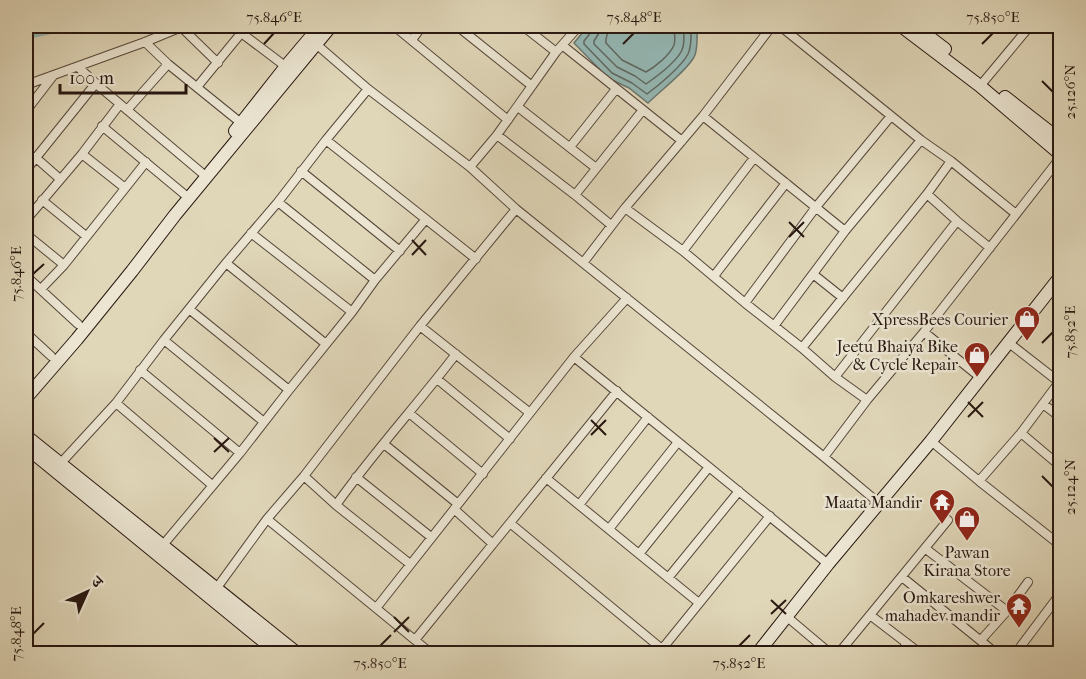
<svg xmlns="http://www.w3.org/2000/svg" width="1086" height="679" font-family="'IM FELL French Canon','Noto Serif Devanagari',serif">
  <rect width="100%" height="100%" fill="#e0d7b9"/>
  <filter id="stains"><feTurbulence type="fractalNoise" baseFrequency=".00333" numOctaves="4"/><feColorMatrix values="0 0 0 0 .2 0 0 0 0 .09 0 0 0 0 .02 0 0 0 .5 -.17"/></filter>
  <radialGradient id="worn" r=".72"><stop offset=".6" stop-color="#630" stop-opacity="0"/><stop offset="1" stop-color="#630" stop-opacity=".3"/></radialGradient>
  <path fill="#94b8b5" stroke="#697873" stroke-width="1.5" d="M588,26H697C697,34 698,46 695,55C690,68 659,92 648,103L629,88L608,78L574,43Z"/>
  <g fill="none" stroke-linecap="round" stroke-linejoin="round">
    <path stroke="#5e6862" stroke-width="1.5" d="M592,26V31L584,41V44L612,73L632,83L647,94C658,86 682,66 688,54C692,46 691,34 691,26
      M600,26L599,33L594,41V44L617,67L635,76L646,84C656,77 677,61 682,50C685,43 684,33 683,26
      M609,26C609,31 605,38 606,43L622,60L646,72C655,67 670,55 674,45C676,39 674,32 674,26"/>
    <path stroke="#94b8b5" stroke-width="15" d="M26,32L53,26"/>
    <g stroke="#56473a" stroke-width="10">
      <path id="street" d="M232,26L285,66
        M394,26L508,120
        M457,26L532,86
        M523,26L556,52
        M780,26L921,140L951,161L1016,214
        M181,27L218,63
        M412,40L422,26
        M145,42L168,64L241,123
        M316,44L368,89L470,167L516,209L824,457L880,504
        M562,45L682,141
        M78,67L101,88L202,173
        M26,85L145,42L184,26
        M980,86L1030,26
        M197,87L247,26
        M518,107L596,168
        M127,110L168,64
        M26,111L53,76
        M703,116L845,231
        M102,126L184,194
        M497,135L575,195L611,225
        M326,140L476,259
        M570,147L616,89
        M82,154L125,188
        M35,157L60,179
        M470,167L497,135L556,52L579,26
        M26,170L96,83
        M301,171L400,251
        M927,194L957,221L990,248
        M575,195L642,111
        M42,200L86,236
        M278,202L375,280
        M625,208L683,251L745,303L802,348L835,377L867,400
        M26,220L82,154L120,104
        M251,233L352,312
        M26,234L64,265
        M683,251L754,158
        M226,263L326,344
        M583,263L625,208L703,116L772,26
        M813,274L843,298
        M26,276L78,324
        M714,276L786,183
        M41,289L64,265L146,162
        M745,303L816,207L891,116
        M189,309L289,390
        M420,326L530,413
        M774,326L845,231L921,140
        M924,332L981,378
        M26,333L51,356
        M164,340L264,422
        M1009,343L1059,382
        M802,348L927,194L951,161
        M574,357L828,564
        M140,370L240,453
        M835,377L957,221
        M437,379L510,439
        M116,403L212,485
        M1043,404L1060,417
        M409,413L483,474
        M1021,433L1060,466
        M931,441L979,481L1060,545
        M384,444L458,504
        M824,457L867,400L924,332L1060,158
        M60,464L116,403L164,340L226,263L278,202L326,140L368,89
        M304,476L336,505L410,564
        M356,477L431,537
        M546,478L699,603
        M979,481L1021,433L1060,381
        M336,505C373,453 417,405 456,354
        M579,505L648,417
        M454,509L493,544
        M267,519L432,654
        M510,523L668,654
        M609,529L678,442
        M163,545L240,453L289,390L352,312L375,280L426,219
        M926,549L1007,611
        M639,554L709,467
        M902,577L997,654
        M668,578L739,491
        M216,589L267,519L304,476L420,326L516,209
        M377,607L574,357L627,298
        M870,615L921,654
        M786,616L831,654
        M415,640L617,391
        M981,640L1007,611L1028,582
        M662,649L770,516
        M838,654L948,520
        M900,654L907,643
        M1015,654L1060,594"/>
    </g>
    <g stroke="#281710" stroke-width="14">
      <path id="secondary" d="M901,26L980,86L1060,154
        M915,26L945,49
        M1005,97L1060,140
        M235,131L287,65L320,26
        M26,398L77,339L132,271L175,215L331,26
        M26,436L298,654
        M26,447L279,654
        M757,654L828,564L931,441L1060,277"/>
    </g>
    <use href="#street" stroke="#ebe5d2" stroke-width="8"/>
    <use href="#secondary" stroke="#ebe5d2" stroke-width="12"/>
  </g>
  <path fill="none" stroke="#281710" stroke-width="2" d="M264,44L274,33M623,44L634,33M982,44L993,33M1042,81L1053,92M789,222L804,237M789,237L804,222M412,240L426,255M412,255L426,240M33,274L44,264M1042,343L1053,332M968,402L983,417M968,417L983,402M591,420L606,435M591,435L606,420M214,438L229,452M214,452L229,438M1042,476L1053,487M771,600L786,614M771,614L786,600M394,617L409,632M394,632L409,617M33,634L44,623M380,646L391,635M739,646L750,635"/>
  <defs>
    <g id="shop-pin" transform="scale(1.35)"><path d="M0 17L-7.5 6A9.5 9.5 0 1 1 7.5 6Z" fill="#8f2418" stroke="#ebe5d2"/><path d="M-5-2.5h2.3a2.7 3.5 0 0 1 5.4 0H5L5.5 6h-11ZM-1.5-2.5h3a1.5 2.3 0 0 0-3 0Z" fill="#fff"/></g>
    <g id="temple-pin" transform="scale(1.35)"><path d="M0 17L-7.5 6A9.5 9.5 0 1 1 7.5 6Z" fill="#8f2418" stroke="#ebe5d2"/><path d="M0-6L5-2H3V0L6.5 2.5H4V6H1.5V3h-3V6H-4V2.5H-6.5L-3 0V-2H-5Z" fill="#fff"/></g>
  </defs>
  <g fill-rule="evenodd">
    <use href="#shop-pin" x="1027" y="319"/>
    <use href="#shop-pin" x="977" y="355"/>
    <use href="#temple-pin" x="942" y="502"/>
    <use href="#shop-pin" x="967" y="519"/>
    <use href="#temple-pin" x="1019" y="606"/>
  </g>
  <g text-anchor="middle" stroke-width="5" stroke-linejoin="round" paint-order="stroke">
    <g font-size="16" fill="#281710" stroke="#ebe5d2" text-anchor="end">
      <text x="1008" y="325">XpressBees Courier</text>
      <text x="958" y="352">Jeetu Bhaiya Bike<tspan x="958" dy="18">&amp; Cycle Repair</tspan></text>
      <text x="922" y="508">Maata Mandir</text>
      <text x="967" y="558" text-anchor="middle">Pawan<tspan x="967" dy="18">Kirana Store</tspan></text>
      <text x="1000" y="603">Omkareshwer<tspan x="1000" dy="18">mahadev mandir</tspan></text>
    </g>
  </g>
  <rect width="1086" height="679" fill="none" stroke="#e0d7b9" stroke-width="66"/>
  <g transform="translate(87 592) rotate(45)" stroke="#ebe5d2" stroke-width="4.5" paint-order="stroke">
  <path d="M0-4.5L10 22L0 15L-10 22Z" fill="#281710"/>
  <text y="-9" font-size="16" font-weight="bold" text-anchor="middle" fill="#281710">उ</text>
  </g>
  <path d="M60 84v9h126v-9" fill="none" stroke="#281710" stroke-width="3"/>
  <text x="69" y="84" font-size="18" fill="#281710" stroke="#ebe5d2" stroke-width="4.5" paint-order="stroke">100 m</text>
  <rect x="33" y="33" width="1020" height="613" fill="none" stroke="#281710" stroke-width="2"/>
  <g font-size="15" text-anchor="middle" fill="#281710">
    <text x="274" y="22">75.846°E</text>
    <text x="634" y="22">75.848°E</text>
    <text x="993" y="22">75.850°E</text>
    <text transform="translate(1070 92) rotate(-90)" y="5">25.126°N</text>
    <text transform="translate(16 274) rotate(-90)" y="5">75.846°E</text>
    <text transform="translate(1070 332) rotate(-90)" y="5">75.852°E</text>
    <text transform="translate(1070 487) rotate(-90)" y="5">25.124°N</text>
    <text transform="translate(16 634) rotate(-90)" y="5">75.848°E</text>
    <text x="380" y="668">75.850°E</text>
    <text x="739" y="668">75.852°E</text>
  </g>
  <rect width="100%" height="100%" filter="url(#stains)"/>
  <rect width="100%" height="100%" fill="url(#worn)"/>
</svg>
